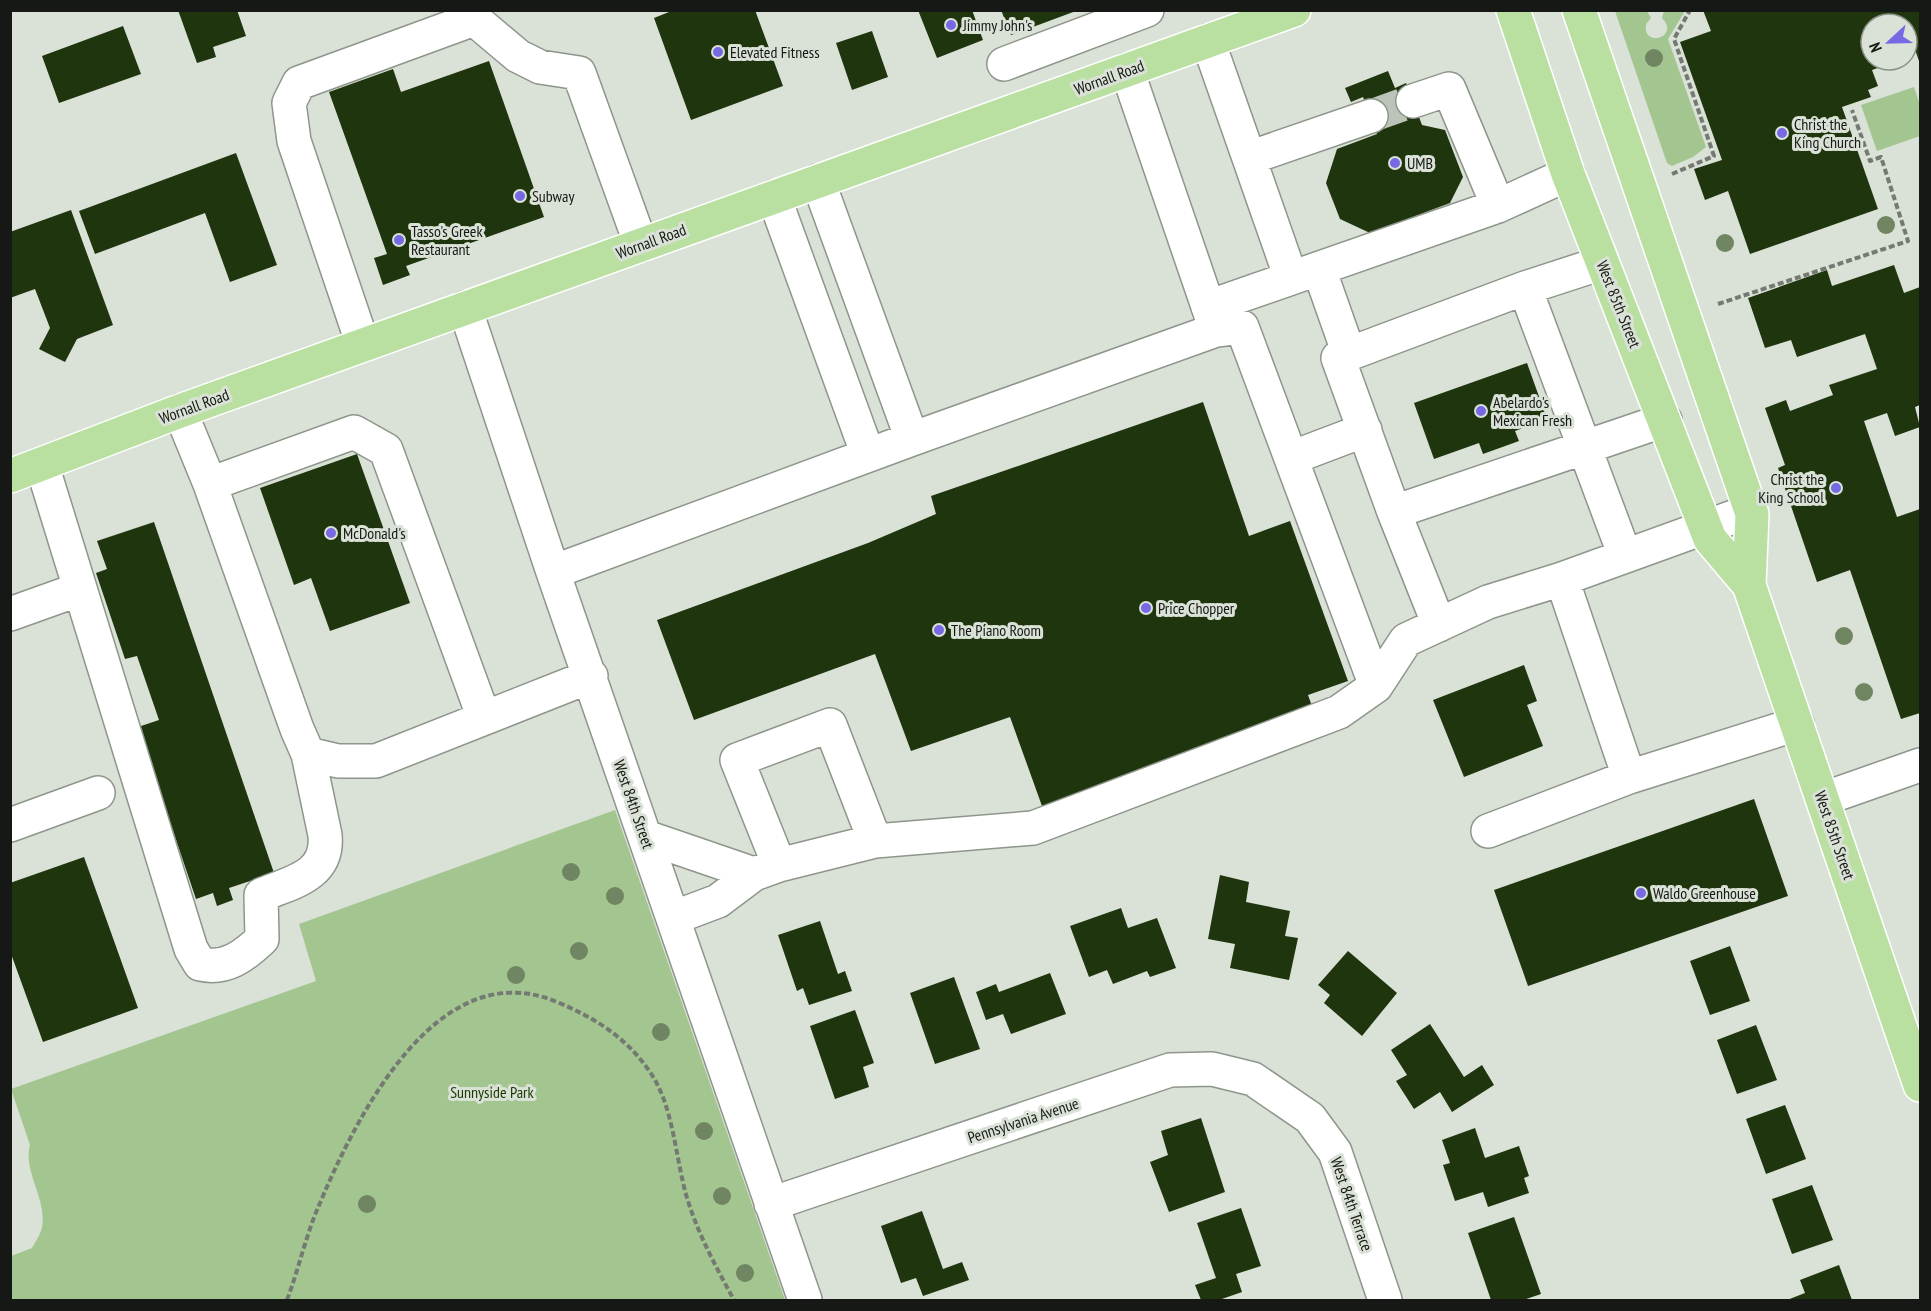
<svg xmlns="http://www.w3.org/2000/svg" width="1931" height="1311" font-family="'PT Sans Narrow',sans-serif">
  <rect width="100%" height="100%" fill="#dae1d6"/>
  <path fill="#a3c691" d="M1615,11H1647L1651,18L1646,24C1642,49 1681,37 1662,18L1664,11H1685L1668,39L1706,147L1693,157L1672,166L1667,163Z
    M1914,87L1920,105V136L1877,151L1861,105Z
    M615,810L785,1300H11V1256L32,1248C35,1242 39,1237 41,1231C50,1203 22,1172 30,1145L11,1089L316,981L299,924Z"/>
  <path fill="#1e350d" d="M178,10H237L246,36L213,47L216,57L197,63Z
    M674,10H755L783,86L691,120L654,18Z
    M918,10H972L983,40L937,58Z
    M1001,10H1076V11L1011,35Z
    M1703,10H1920V64L1906,23L1871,24V60H1901L1872,70L1878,86L1868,90L1871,97L1842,107L1878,209L1750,254L1728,191L1705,200L1694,169L1722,160L1680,42L1711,31Z
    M123,26L141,74L59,103L42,56Z
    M872,31L888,77L852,90L836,43Z
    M489,61L544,217L406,266L410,275L383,285L374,258L387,254L329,92L393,69L401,92Z
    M1388,71L1395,88L1406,83L1422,125L1445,130L1463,177L1450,203L1370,233L1340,219L1326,183L1337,149L1377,134L1363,97L1351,102L1345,88Z
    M236,153L277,265L230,282L205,213L95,254L79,211Z
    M71,210L113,325L77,339L65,362L39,349L50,328L35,289L10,298V232Z
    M1894,265L1904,293L1920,287V405L1915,407L1920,427L1895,436L1887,413L1864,421L1897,517L1920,509V713L1901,719L1850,570L1817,582L1778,468L1785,465L1765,408L1786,400L1790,411L1833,395L1829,385L1877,369L1865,334L1797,357L1791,340L1765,348L1748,298L1827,270L1832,286Z
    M1527,363L1547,419L1515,431L1519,441L1483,454L1479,443L1434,459L1414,403Z
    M1203,402L1249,536L1290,521L1348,681L1308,695L1313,709L1042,806L1010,717L911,751L875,654L694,720L657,620L868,543L936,514L931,496Z
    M357,454L410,603L330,631L311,578L294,585L260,488Z
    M154,522L274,873L229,888L233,900L217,906L213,893L196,899L138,727L159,720L137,656L125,659L96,573L107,569L97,541Z
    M1524,665L1537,701L1527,705L1543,746L1464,777L1433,700Z
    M1754,799L1788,896L1528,986L1494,890Z
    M84,857L138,1008L43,1042L10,951V883Z
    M1220,875L1249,882L1246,902L1290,911L1285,936L1298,938L1289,980L1230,968L1235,944L1208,939Z
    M1121,908L1128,928L1157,918L1176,968L1150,977L1147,971L1113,984L1107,970L1089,977L1070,926Z
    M820,921L838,974L845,971L852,991L809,1005L803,988L797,991L778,935Z
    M1730,946L1750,1001L1710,1015L1690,961Z
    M1348,951L1397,993L1362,1036L1324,1003L1330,995L1318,985Z
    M1050,973L1066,1014L1011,1034L1003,1014L986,1020L976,992L996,984L999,992Z
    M954,977L980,1049L935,1064L910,993Z
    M855,1010L874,1063L863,1067L869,1087L835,1099L810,1026Z
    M1430,1024L1464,1077L1482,1065L1494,1085L1452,1112L1440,1092L1414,1109L1396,1081L1407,1075L1391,1050Z
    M1756,1025L1777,1080L1737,1094L1717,1040Z
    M1785,1105L1806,1159L1766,1174L1746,1119Z
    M1201,1118L1225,1192L1169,1212L1150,1162L1168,1155L1161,1131Z
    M1475,1128L1485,1158L1519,1146L1529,1176L1524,1178L1529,1193L1488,1207L1483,1192L1455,1201L1443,1165L1450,1163L1442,1140Z
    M1812,1185L1833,1240L1792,1254L1772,1199Z
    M1241,1208L1261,1266L1236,1274L1242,1292L1219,1300H1201L1195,1285L1216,1278L1197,1223Z
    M922,1211L943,1269L962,1262L969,1280L923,1296L916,1278L901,1283L881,1226Z
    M1514,1217L1541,1294L1523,1300H1491L1468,1233Z
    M1839,1265L1852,1300H1787L1805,1293L1800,1280Z"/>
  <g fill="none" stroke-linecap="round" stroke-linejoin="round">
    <path stroke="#bcc3b9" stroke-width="33" stroke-dasharray="33 16" stroke-linecap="butt" d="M1371,116L1413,101"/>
    <g stroke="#8e958b" stroke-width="36">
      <path id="minor" d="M1208,41L1249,158
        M1004,64L1147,10
        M1413,101L1449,89L1498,206
        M818,181L912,439
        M774,197L868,455
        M1602,263L1525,288L1338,358L1394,512L1665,420
        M1319,269L1349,354
        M1291,278L1249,158L1371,116
        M1525,288L1625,556
        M1208,307L1498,206L1568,174
        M465,308L553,572L805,1300
        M1216,330L1242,327L1376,686
        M363,345L294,141L289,103L299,83L474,19L518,56L540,67L579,73L641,245
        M180,411L210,484L297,729L308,754L338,761H376L591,676
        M1291,458L1365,430
        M42,465L191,949L200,964C226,970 244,956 262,939L261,895C292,882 329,876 325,835L308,754
        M210,484L354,432L386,450L484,718
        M1750,511L1562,579L1629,777L1797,724
        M1394,512L1439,625
        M553,572L912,439L1216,330L1127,70
        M10,614L80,589
        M1823,799L1920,765
        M10,825L98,793
        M1488,831L1629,777
        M646,837L754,874
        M779,865L737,760L830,725L875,841
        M673,918L718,901L754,874L779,865L875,841L1033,828L1339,712L1376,686L1406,640L1488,602L1562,579
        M771,1204L1170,1070L1212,1069L1253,1079L1310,1118L1335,1152L1385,1300"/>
    </g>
    <g stroke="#fff" stroke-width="36">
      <path id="major" d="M1513,10L1568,174L1710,539L1749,585L1920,1085
        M1579,10L1752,514L1749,585
        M10,476L180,411L1294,10"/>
    </g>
    <path stroke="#747972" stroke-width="4" stroke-dasharray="6 3" stroke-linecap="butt" d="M1672,174L1714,156L1674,39L1690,10
      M1718,304L1908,241L1881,157L1870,161L1852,110
      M287,1300C298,1271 305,1239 317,1210C354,1121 436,951 557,1002C595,1018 626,1037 650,1072C674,1107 675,1157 687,1198C698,1234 716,1267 734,1300"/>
    <use href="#minor" stroke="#fff" stroke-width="33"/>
    <use href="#major" stroke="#b9e0a1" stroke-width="33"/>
  </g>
  <g fill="#708561">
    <circle cx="1654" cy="58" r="9"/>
    <circle cx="1886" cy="225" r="9"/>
    <circle cx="1725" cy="243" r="9"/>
    <circle cx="1844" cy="636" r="9"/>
    <circle cx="1864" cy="692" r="9"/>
    <circle cx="571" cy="872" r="9"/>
    <circle cx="615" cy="896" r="9"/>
    <circle cx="579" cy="951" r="9"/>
    <circle cx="516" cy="975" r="9"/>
    <circle cx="661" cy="1032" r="9"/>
    <circle cx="704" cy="1131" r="9"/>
    <circle cx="722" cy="1196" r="9"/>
    <circle cx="367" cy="1204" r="9"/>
    <circle cx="745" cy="1273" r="9"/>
  </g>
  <g fill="#7769e4" stroke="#dae1d6" stroke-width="2">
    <circle cx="951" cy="25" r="6"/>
    <circle cx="718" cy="52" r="6"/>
    <circle cx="1782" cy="133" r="6"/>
    <circle cx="1395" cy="163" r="6"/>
    <circle cx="520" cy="196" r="6"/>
    <circle cx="399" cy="240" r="6"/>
    <circle cx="1481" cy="411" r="6"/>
    <circle cx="1836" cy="488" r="6"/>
    <circle cx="331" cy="533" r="6"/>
    <circle cx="1146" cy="608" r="6"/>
    <circle cx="939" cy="630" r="6"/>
    <circle cx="1641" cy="893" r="6"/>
  </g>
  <g text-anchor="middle" stroke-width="6" stroke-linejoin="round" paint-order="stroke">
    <g font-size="16" fill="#151814" stroke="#dae1d6" text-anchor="start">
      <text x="963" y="31">Jimmy John's</text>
      <text x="730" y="58">Elevated Fitness</text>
      <text x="1794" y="130">Christ the<tspan x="1794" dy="18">King Church</tspan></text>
      <text x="1407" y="169">UMB</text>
      <text x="532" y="202">Subway</text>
      <text x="411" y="237">Tasso's Greek<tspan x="411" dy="18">Restaurant</tspan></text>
      <text x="1493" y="408">Abelardo's<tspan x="1493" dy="18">Mexican Fresh</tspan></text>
      <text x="1824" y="485" text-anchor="end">Christ the<tspan x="1824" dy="18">King School</tspan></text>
      <text x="343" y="539">McDonald's</text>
      <text x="1158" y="614">Price Chopper</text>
      <text x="951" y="636">The Piano Room</text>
      <text x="1653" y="899">Waldo Greenhouse</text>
    </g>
    <g font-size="16" fill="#151814" stroke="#dae1d6">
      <text transform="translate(1109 77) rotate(-20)" y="6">Wornall Road</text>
      <text transform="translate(651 241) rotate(-20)" y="6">Wornall Road</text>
      <text transform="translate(1619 304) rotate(68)" y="6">West 85th Street</text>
      <text transform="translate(194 406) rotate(-20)" y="6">Wornall Road</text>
      <text transform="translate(634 804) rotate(71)" y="6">West 84th Street</text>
      <text transform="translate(1835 835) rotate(71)" y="6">West 85th Street</text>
      <text transform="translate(1023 1120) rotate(-18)" y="6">Pennsylvania Avenue</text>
      <text transform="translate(1352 1204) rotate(71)" y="6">West 84th Terrace</text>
    </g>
    <g font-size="16" fill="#1a3901" stroke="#dae1d6">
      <text x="492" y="1098">Sunnyside Park</text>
    </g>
  </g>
  <rect width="1931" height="1311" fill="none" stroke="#151814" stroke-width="24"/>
  <g transform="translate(1889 42) rotate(248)"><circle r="28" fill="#dae1d6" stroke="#8b9188" stroke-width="1.5"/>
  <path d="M0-4.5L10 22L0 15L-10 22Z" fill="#7769e4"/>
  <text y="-9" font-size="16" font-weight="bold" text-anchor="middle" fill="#151814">N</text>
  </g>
</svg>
